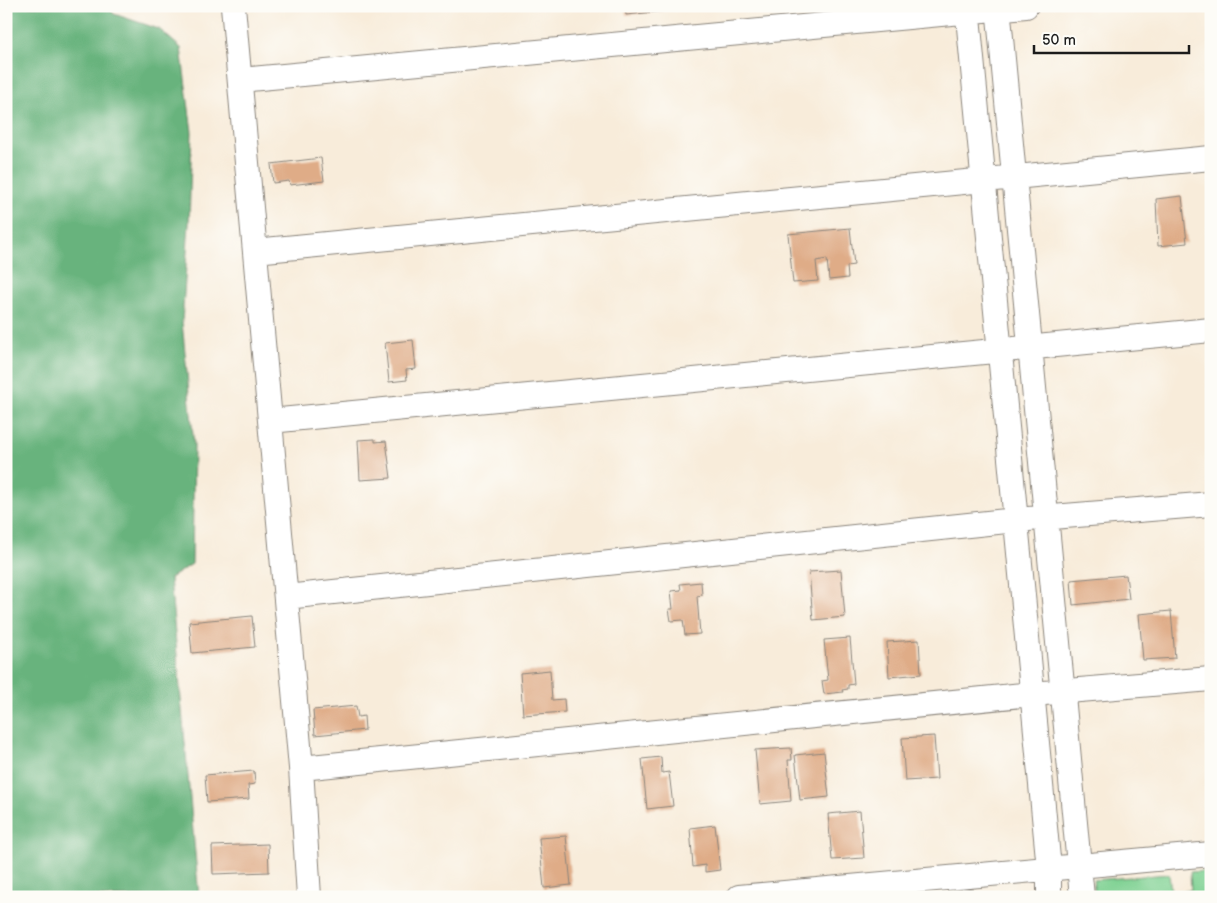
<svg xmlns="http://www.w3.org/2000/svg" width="1217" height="903" font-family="'Balsamiq Sans',sans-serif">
  <rect width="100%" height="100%" fill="#fdfcf7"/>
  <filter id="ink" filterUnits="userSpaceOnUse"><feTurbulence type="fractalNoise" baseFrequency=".02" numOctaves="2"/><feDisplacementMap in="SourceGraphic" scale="10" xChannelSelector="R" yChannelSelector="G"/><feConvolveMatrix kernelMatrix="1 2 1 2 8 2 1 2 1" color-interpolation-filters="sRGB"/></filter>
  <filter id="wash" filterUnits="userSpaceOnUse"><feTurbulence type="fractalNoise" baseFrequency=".0096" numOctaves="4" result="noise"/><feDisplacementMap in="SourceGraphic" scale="20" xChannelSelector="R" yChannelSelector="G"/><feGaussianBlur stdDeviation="1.12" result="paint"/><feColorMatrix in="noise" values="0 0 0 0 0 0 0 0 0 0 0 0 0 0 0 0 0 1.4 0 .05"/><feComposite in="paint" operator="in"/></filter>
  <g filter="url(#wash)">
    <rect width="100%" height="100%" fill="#f8ecda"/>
    <path fill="#7fd193" stroke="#4e7658" d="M1209,871L1211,897H1096L1095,895L1093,880L1169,874L1171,892L1191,890L1190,872Z"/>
    <path fill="#67b37d" stroke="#42684c" d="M6,6H107L114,14L159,29L181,48L192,132L189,224L182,322L194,445L192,564L170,578L199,897H6Z"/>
    <g id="blocks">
      <path fill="#dfac87" d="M625,6H694V8L626,15Z
        M321,158L324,181L290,185L289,181L273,183L271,164Z
        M1182,196L1187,243L1158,246L1156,199Z
        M850,228L854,265L847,266L848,278L829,280L827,259L816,261L818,281L793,283L788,234Z
        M413,340L416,369L406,370L407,380L389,382L385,343Z
        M375,439V442L386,441L391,478L360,480L358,440Z
        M841,570L845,617L813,620L809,572Z
        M1126,575L1129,599L1073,605L1071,580Z
        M701,582L702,595L697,596L700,634L685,635L683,620L671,621L669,609H673L671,591L681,590L680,584Z
        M1171,611L1175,658L1143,660L1139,614Z
        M252,616L255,647L192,653L189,622Z
        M850,638L854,684L848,685V689L842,690L843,692L824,694L822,681L828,680L824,640Z
        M919,640L921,674L889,677L887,642Z
        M550,670L552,700L564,699L565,712L523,715L520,673Z
        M356,706L358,717L364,716L365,730L315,735L313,710Z
        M934,736L937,779L905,781L902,738Z
        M791,748L792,760H788L791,801L760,804L755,750Z
        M824,752L829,797L800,800L795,755Z
        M661,757L662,773L669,772L673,806L647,809L642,759Z
        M254,771L255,784L248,785L249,799L207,802L205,775Z
        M860,811L864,858L832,860L828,814Z
        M715,825L720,870L705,872V865L693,867L690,828Z
        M566,836L571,885L544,888L539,838Z
        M268,844L269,872L213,874L212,846Z"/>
    </g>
  </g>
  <g filter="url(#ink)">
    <use href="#blocks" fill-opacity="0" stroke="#8a847b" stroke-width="1"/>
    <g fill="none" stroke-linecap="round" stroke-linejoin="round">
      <g stroke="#8a847b" stroke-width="26">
        <path id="street" d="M233,6L301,768L309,897
          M967,6L1049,869V897
          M998,6L1082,897
          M240,80L1026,6
          M255,251L1211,158
          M270,421L1211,330
          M286,597L1016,520L1211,504
          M301,768L1032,694L1211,679
          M739,897L1211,854"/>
      </g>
      <use href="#street" stroke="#fff" stroke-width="24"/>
    </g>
  </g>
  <rect width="1217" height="903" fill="none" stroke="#fdfcf7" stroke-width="25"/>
  <path d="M1034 45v8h155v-8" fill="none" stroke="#1c1c1c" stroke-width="2.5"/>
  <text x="1042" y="45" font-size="15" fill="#1c1c1c" stroke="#fdfcf7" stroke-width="4" paint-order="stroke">50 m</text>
</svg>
